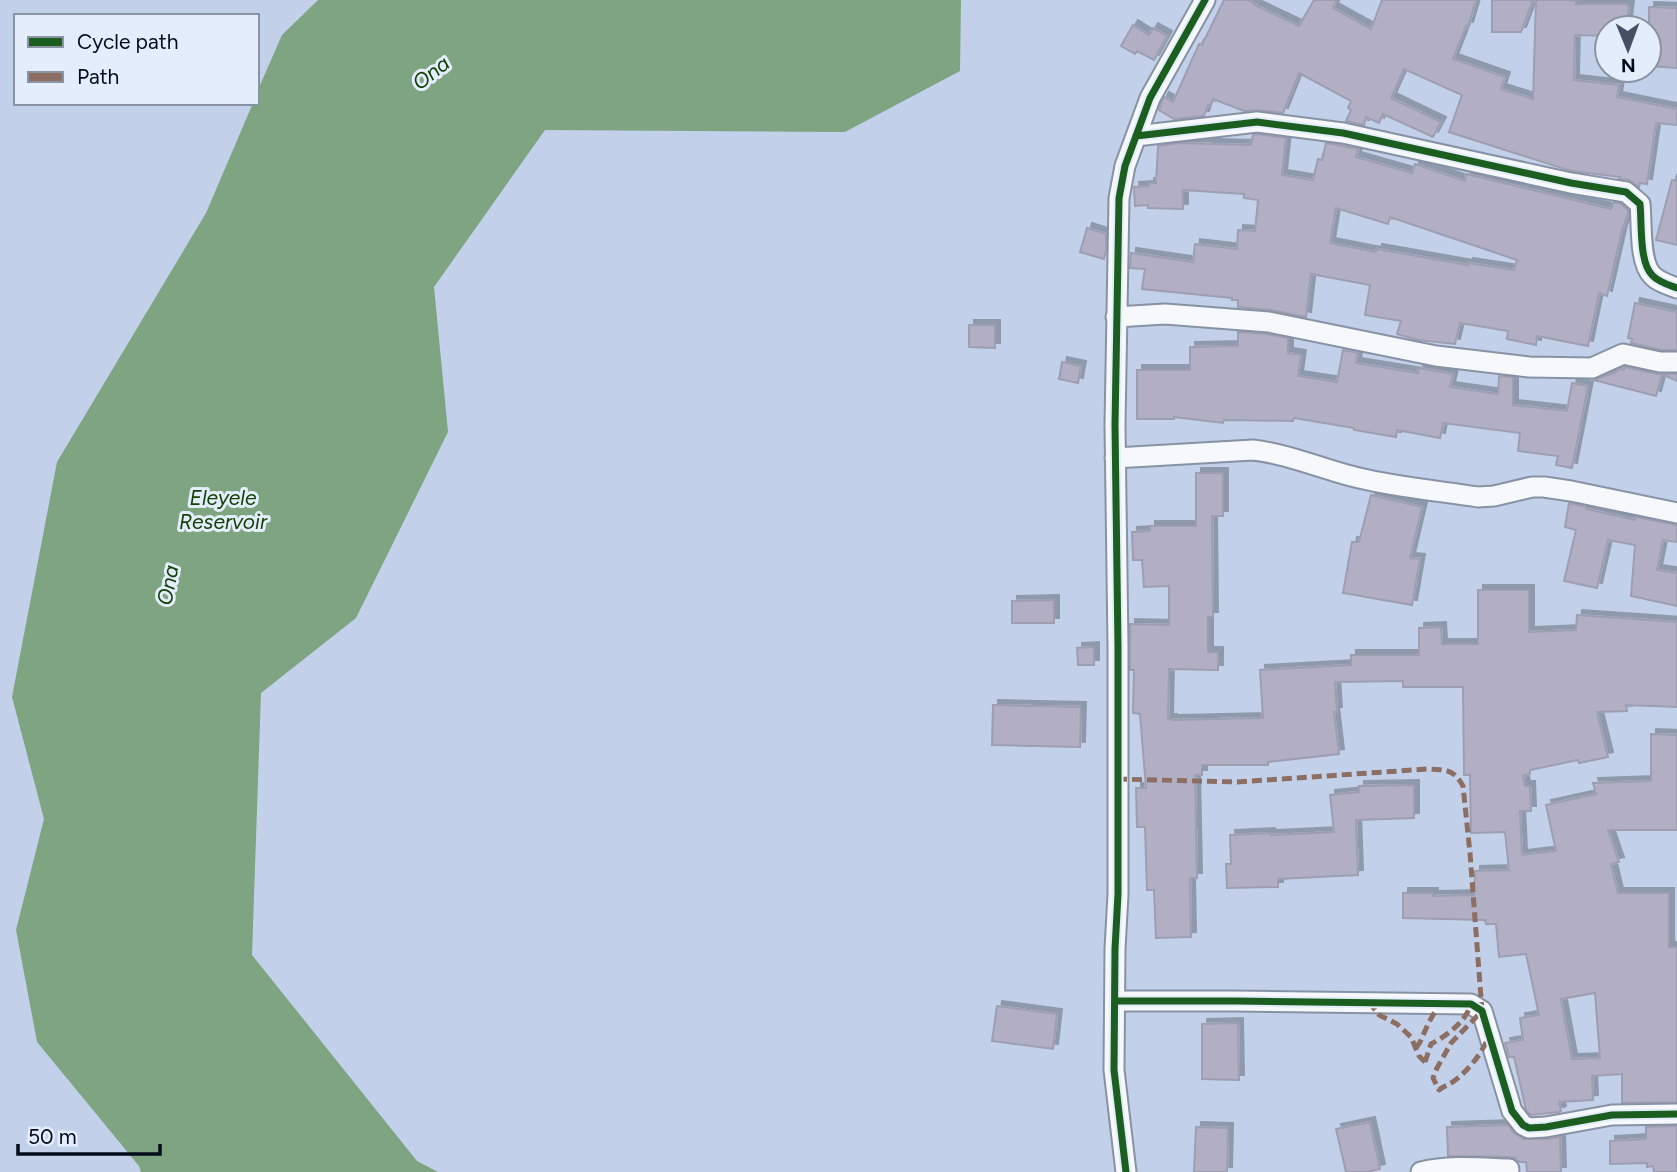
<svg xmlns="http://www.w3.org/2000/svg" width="1677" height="1172" font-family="Figtree,sans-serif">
  <defs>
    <filter id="shadow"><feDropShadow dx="5" dy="-5" stdDeviation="0" flood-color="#0004"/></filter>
  </defs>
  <rect width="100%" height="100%" fill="#c2d1e9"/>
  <path fill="#7ea482" d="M318,0H961L960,71L845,132L545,130L434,287L448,432L356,618L261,693L252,955L417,1161L438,1172H141L139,1166L37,1042L16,930L44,819L12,697L57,462L206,213L253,103H257V92L282,35Z"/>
  <path fill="#b2afc5" stroke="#9e9eb1" stroke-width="2" fill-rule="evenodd" filter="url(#shadow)" d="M1224,0H1248L1256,4L1255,5L1299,26L1314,0H1336L1333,8L1371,29L1382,0H1476L1468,27L1466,26L1453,59L1505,77L1501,89L1533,99L1536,0H1567L1576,1V4H1625L1629,6L1626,28H1607V36L1575,35L1574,80L1619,85L1617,97L1677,109V125L1656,123L1647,184L1640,183L1639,187L1629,180L1619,179L1620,177L1571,171L1449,132L1462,95L1404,69L1391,98L1441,122L1433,137L1383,114L1379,123L1366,117L1364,125L1346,121L1351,110L1348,108L1351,101L1299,73L1283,113L1258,110L1244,111L1213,99L1210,106L1208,105L1204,116L1174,119L1159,110L1161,103L1164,97L1173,102L1199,44L1202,45Z
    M1492,0H1533L1521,32H1492Z
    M1649,7L1677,8V68L1649,66Z
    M1133,25L1149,35L1153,28L1167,36L1154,60L1137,51L1135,54L1121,46Z
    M1257,134L1286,138L1282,175L1313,180L1318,159L1322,160L1326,143L1358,149L1356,157L1412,173L1415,164L1465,181L1466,174L1611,209L1614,202L1621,204L1628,210V214L1622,230L1607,296L1599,293L1588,346L1537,336L1536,345L1507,339L1508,331L1460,323L1455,344L1418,340L1397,334L1401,321L1365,315L1370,285L1311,274L1306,317L1271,310L1238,307V300H1232V298L1142,289L1145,269L1130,268L1131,253L1193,262L1195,244L1237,249L1238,230L1255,231L1258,200L1244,198V194L1183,190V209L1148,208V205L1135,206L1134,187L1149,186V183H1156L1158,146L1178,143L1251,145L1253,135ZM1336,208L1388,224L1390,217L1517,260L1514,270L1468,263V265L1377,249L1376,252L1330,243Z
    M1672,180L1677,181V245L1656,240Z
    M1087,228L1106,234V251L1104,259L1080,252Z
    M1635,303L1677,312V350H1661L1631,343L1632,339L1628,338Z
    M969,325H995V348L969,347Z
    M1238,332L1267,334L1288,338V353L1301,355L1298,376L1337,382L1343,350L1358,353L1356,363L1418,373L1419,368L1453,374L1450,387L1498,394L1499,376L1513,377V405L1567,411L1572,383L1588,386L1572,468L1556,465L1558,456L1518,451L1520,433L1443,423L1440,438L1397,430L1396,437L1354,430V428L1294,418L1293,421L1224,420L1223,423L1174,417V419H1137V370H1190V347L1238,346Z
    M1062,362L1081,366L1078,383L1059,379Z
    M1625,367L1657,374H1677V381L1662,374L1656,396L1594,380L1616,372L1620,369L1624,370Z
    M1196,473H1223V516H1212L1213,617H1208V652H1218V670L1169,669L1168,719H1172V720L1263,718L1260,670L1351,665V655H1419V628L1441,627L1442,644H1478V590H1529V632L1576,630L1577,615L1677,622V707L1626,705L1627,711L1597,712L1608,757L1579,763L1578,760L1530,770V774L1523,776L1525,786H1530L1531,811H1520L1522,855L1556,851L1546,805L1596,794L1593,783L1651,781V734L1677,735V830H1608L1619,862L1611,864L1618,893H1669V947H1677V1102L1622,1103V1074L1592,1076L1593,1100L1559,1102L1561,1111L1559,1112L1531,1115L1526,1110L1514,1057H1509L1505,1043L1523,1040L1520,1018L1539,1015L1526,954L1499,957L1496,924H1486L1485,920L1403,918V893H1433V896L1474,895L1475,871L1509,870L1505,832L1471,833L1470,775H1464L1463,687H1403V681L1335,682L1337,712H1334L1339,754L1268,762V765H1202V775H1195L1197,878H1190L1191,937L1156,938L1154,890H1147L1145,827H1137L1136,788H1146L1140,714L1133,713L1134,670H1130V624L1169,625V586L1144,587L1142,560H1133L1132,532L1150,531V526H1196ZM1595,993L1600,1058L1572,1059L1561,999Z
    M1371,495L1422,507L1410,558L1420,559L1412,605L1343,593L1352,542H1359Z
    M1569,503L1586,507V509L1635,520L1636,517L1677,525V542L1663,540L1657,570L1677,573V606L1631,596L1635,545L1608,540L1597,588L1564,581L1576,530L1565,527Z
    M1054,600V623H1012V601Z
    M1094,647V665H1078L1077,648Z
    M993,705L1081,707L1080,747L992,745Z
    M1414,785V818L1356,820L1358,875L1278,879V887L1227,888L1226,864H1231L1230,835L1270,833L1271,835L1334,832L1330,795L1359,792V786Z
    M997,1006L1057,1014L1053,1049L992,1041Z
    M1238,1023L1239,1080L1202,1079V1024Z
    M1370,1122L1380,1169L1367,1172H1346L1336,1129Z
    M1508,1125L1514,1133L1524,1139H1547L1560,1137L1561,1172H1527L1526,1162H1519L1515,1158L1509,1157L1448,1156L1447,1127Z
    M1677,1126V1172H1654L1653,1166L1647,1167V1163L1610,1164V1141L1646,1139V1127Z
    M1196,1127L1228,1128L1227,1172H1194Z"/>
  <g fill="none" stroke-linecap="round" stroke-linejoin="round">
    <g stroke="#8792a5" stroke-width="23">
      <path id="street" d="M1136,136L1257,122L1343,133L1571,183L1626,192L1640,204C1642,223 1639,262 1652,275C1658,282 1669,285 1677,288
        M1116,317L1165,314L1269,322L1436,356L1529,367L1592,368L1623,354L1660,362H1677
        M1115,458L1253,450C1289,454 1324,470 1359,478C1396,487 1439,491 1478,497L1494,496L1532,487H1544L1571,491L1677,513
        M1115,1001H1235L1471,1004L1482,1011L1512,1111L1523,1125L1529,1128L1546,1127L1612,1115L1677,1114
        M1126,1172L1114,1070L1115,949L1118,894V647L1115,425L1119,198L1125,166L1150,98L1205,0
        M1421,1172C1450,1165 1480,1168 1509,1169"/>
    </g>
    <use href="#street" stroke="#f6f8fc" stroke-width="19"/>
    <path stroke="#8d6e63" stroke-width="5" stroke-dasharray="10 5" stroke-linecap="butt" d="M1117,779L1237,782L1428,769C1446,770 1454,769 1463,786L1470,853L1482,1011L1451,1043L1437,1068L1433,1078L1439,1090C1444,1086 1449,1085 1454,1081C1470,1069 1482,1053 1489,1036
      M1369,1002L1379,1015L1397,1024L1411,1037L1419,1056L1425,1062
      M1416,1048L1420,1042L1429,1022L1440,1003
      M1425,1062L1431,1044C1446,1036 1466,1022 1471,1004"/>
    <g stroke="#e4edfb" stroke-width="11">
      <path id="cycleway" d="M1136,136L1257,122L1343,133L1571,183L1626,192L1640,204C1642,223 1639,262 1652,275C1658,282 1669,285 1677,288
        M1115,1001H1235L1471,1004L1482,1011L1512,1111L1523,1125L1529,1128L1546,1127L1612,1115L1677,1114
        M1126,1172L1114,1070L1115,949L1118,894V647L1115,425L1119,198L1125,166L1150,98L1205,0"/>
    </g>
    <use href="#cycleway" stroke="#1b5e20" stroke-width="7"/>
  </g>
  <g text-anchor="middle" stroke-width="6" stroke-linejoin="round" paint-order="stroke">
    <g font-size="21" font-style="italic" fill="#124202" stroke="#e4edfb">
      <text transform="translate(431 73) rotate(-38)" y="7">Ona</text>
      <text x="223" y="505">Eleyele<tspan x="223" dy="24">Reservoir</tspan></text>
      <text transform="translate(168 585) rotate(-79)" y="7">Ona</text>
    </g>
  </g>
  <rect x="14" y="14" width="245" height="91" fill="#e4edfb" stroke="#8a93a1" stroke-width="2"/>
  <rect x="28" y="37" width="35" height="10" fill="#1b5e20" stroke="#8a93a1" stroke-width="2"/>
  <text x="77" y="49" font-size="21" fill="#040b1a">Cycle path</text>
  <rect x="28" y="72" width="35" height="10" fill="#8d6e63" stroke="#8a93a1" stroke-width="2"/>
  <text x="77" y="84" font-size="21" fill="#040b1a">Path</text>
  <g transform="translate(1628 49) rotate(179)"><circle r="33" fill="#e4edfb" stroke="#8a93a1" stroke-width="2"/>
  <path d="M0-5L12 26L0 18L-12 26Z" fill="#465062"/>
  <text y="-10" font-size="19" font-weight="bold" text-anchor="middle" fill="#040b1a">N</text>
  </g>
  <path d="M18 1144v10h142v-10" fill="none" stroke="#040b1a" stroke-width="3.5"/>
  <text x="28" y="1144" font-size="21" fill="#040b1a" stroke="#e4edfb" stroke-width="5" paint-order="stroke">50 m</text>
</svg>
